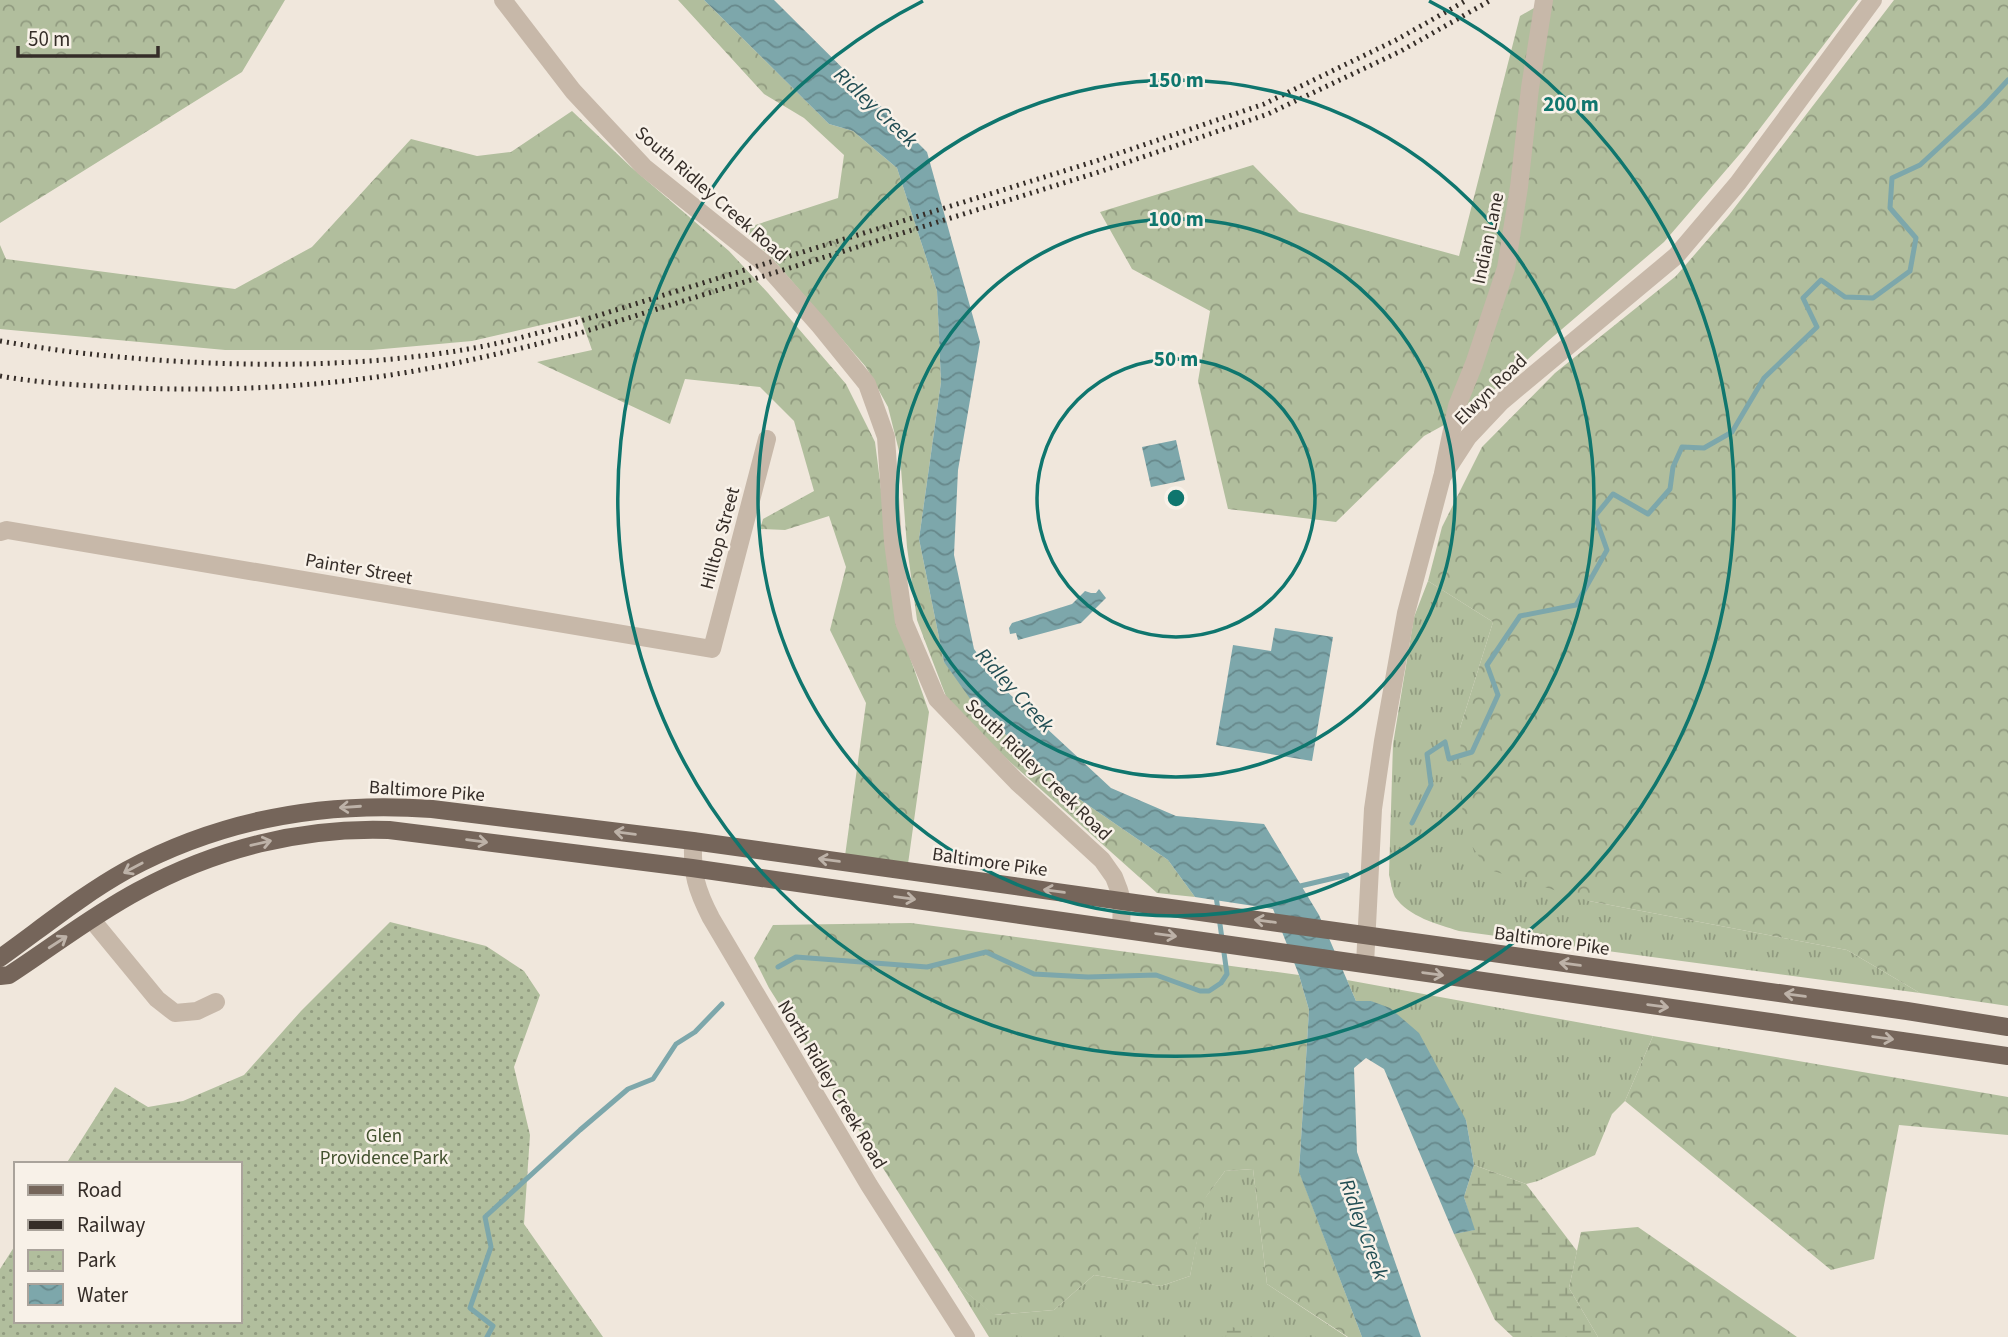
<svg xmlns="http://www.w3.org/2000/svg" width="2008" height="1337" font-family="'Source Sans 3',sans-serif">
  <defs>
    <pattern id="grass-tufts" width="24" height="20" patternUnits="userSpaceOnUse" patternTransform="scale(1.75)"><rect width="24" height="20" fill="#b1be9d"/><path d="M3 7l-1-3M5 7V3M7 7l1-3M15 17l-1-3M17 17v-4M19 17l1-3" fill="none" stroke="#919b80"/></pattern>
    <pattern id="forest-crowns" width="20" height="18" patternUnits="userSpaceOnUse" patternTransform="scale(1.75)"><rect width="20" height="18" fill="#b1be9d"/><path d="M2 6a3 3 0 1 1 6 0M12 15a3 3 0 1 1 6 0" fill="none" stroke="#919b80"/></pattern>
    <pattern id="wetland-marsh" width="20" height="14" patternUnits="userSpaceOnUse" patternTransform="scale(1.75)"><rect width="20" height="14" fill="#b1be9d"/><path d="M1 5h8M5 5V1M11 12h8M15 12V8" fill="none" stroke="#919b80"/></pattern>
    <pattern id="park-dots" width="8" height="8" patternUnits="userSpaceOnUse" patternTransform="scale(1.75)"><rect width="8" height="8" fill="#b1be9d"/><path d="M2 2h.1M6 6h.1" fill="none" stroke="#919b80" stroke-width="1.8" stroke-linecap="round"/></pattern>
    <pattern id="water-waves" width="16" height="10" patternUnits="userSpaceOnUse" patternTransform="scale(1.75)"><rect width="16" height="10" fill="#7da7ab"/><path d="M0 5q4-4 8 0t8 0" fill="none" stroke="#67888b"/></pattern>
  </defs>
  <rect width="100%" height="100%" fill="#f0e7dc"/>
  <path fill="url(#grass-tufts)" d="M1428,581L1493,622L1460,728L1589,901L1847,950L1920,993L1459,931C1437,924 1409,917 1395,897C1392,891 1391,882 1389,875L1393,744L1414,617Z
    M1347,980L1653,1036L1625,1101L1612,1114L1595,1155L1538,1181L1526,1184L1474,1165L1466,1120L1371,1001H1356Z
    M1253,1169L1267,1284L1347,1337H989L957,1285L995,1315L1054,1310L1094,1275L1161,1286L1190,1276L1205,1198L1225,1171Z"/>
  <path fill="url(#forest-crowns)" d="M0,0H285L242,72L0,223Z
    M678,0H704L829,124L853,131L897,168L937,291L941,382L919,539L944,662L1066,790L1168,860L1195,897L1157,893L981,736L947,699L917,620L907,547L900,455L888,407L866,367L777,264L743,229L838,198L844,155L804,118L764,94Z
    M1548,0H1858L1745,148L1664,242L1548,341L1473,409L1424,436L1336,522L1228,509L1198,381L1210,311L1132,269L1100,212L1253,165L1299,212L1459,256L1520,16Z
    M1894,0H2008V1006L1920,993L1847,950L1589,901L1487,869L1463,832L1460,728L1493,622L1428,581L1442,527L1482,447L1555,373L1676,276L1729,215Z
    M572,111L631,167L729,251L768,293L846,384L875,442L898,623L929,712L908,864L845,856L866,703L830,630L846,567L829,516L785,530L760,529L763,519L814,491L794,421L760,387L685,379L670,424L537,362L592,350L580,316L472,341L372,350H225L0,329V245L6,259L235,289L312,247L411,139L477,156L511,152Z
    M911,923L1299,975L1309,1010L1299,1171L1362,1337H1348L1267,1284L1253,1169L1225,1171L1206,1197L1190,1276L1161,1286L1094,1275L1054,1310L994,1315L957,1285L769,988L754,958L773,925Z
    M1653,1036L2008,1097V1135L1899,1125L1874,1259L1831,1270L1625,1101Z
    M1638,1227L1797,1337H1598L1569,1288L1581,1232Z"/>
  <path fill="url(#wetland-marsh)" d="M1474,1165L1526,1184L1577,1251L1569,1288L1598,1337H1513L1495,1320L1454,1234L1474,1230L1464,1197Z
    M1227,1325L1260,1337H1226Z"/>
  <path fill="url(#park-dots)" d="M390,922L486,946L524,971L540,995L514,1067L530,1135L524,1224L603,1337H0V1269L16,1244V1321H240V1164H66L115,1087L148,1107L183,1101L244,1075L301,1011Z"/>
  <path fill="url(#water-waves)" d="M704,0H774L927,152L980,342L958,470L954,555L974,649L1002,687L1111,788L1176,816L1264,824L1319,915L1356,1001H1371L1390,1008L1419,1033L1466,1120L1474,1165L1464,1197L1475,1230L1454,1234L1384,1069L1366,1058L1354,1068L1357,1152L1421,1337H1362L1299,1172L1309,1010L1299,975L1273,909L1195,897L1168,860L1066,790L976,707L944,662L919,539L941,382L937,291L897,168L853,131L829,124Z
    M1176,440L1185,480L1151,487L1142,447Z
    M1099,589L1106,598L1081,623L1018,640L1016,633L1010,634L1009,628L1012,623L1072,604L1085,591L1091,593H1096Z
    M1275,628L1333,637L1312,761L1216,745L1233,645L1271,651Z"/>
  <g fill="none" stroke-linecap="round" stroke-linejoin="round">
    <path stroke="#7da7ab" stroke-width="5" d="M1412,823L1431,785L1427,754L1445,742L1449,759L1472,752L1498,695L1487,665L1520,616L1576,605L1607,550L1595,516L1613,494L1648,514L1670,489L1673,467L1682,447L1704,448L1732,432L1764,378L1817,327L1803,298L1821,280L1845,297L1873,298L1910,271L1916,238L1890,208L1892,178L1920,165L1984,106L2008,80
      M1296,887L1347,875
      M778,967L796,957L927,967L986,952L1034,974L1088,977L1156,975L1200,991H1209L1221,983L1227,974L1216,896
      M487,1337L493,1326L470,1308L491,1247L485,1217L580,1130L628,1089L653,1079L676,1044L695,1032L722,1004"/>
    <path stroke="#c7b8a9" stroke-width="18" d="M1443,473L1457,406L1474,364L1506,268L1519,187L1530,88L1544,0
      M0,532L7,530L712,649L767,439
      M92,920L157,999L175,1013L197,1011L216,1002"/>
    <path stroke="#c7b8a9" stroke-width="18" d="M503,0L573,91L644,167L764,263L820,326L867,384L886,437L893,542L904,622L937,699L1017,782L1102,860L1114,877L1119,890L1122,900L1121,929
      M693,841C692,874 696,889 711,918L869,1185L966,1337
      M1365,964L1373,809L1383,741L1406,613L1442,477L1468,437L1501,402L1676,256L1738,183L1873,0"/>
    <path stroke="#75655a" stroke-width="18" d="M0,958C42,928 82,895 127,870C222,819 325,801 432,809L693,841L1907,1011L2008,1027
      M0,976L9,975C52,947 93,915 138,891C215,849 301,827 389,830L692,868L2008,1056"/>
    <path stroke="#352d28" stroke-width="5" stroke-dasharray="2 5" stroke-linecap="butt" d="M0,341C30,346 60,351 90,354C210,367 349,370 468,349C505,343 541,332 577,322L1096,161L1264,104L1396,40L1467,0
      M0,376C46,384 92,386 138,388C213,391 287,388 361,379C435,370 508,352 580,333L1099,172L1268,114L1401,51L1491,0"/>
  </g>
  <defs><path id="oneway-shaft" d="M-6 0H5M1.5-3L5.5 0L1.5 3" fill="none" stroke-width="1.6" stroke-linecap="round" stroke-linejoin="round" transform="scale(1.75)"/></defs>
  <g stroke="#bdb2a8">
    <use href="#oneway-shaft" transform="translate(350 807) rotate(176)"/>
    <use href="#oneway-shaft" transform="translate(625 833) rotate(-173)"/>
    <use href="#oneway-shaft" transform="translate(477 841) rotate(7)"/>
    <use href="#oneway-shaft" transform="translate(261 843) rotate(-13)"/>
    <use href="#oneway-shaft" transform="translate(829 860) rotate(-172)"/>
    <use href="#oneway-shaft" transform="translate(133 868) rotate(152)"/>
    <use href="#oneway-shaft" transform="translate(1054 891) rotate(-172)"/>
    <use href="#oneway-shaft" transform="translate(905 898) rotate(8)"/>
    <use href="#oneway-shaft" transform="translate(1265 921) rotate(-172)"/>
    <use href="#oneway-shaft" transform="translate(1166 935) rotate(8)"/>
    <use href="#oneway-shaft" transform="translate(58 942) rotate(-33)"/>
    <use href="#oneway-shaft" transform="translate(1570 964) rotate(-172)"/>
    <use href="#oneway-shaft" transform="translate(1433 974) rotate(8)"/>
    <use href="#oneway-shaft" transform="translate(1795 995) rotate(-172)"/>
    <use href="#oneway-shaft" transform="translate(1658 1006) rotate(8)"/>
    <use href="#oneway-shaft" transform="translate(1883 1038) rotate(8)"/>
  </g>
  <g fill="none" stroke="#0f766e" stroke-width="3.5">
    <circle cx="1176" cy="498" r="139"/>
    <circle cx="1176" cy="498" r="279"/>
    <circle cx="1176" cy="498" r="418"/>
    <path d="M1429 1A558 558 0 1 1 923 1"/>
  </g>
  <g text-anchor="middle" stroke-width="5" stroke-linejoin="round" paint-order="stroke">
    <g font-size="19" fill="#352d28" stroke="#f8f1e8">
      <text transform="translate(712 193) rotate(41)" y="7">South Ridley Creek Road</text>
      <text transform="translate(1487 238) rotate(-78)" y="7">Indian Lane</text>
      <text transform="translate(1490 389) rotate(-44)" y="7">Elwyn Road</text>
      <text transform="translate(719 538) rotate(-75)" y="7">Hilltop Street</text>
      <text transform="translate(359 568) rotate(10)" y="7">Painter Street</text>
      <text transform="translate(1039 769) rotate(44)" y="7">South Ridley Creek Road</text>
      <text transform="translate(427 790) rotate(4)" y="7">Baltimore Pike</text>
      <text transform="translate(990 861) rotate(8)" y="7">Baltimore Pike</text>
      <text transform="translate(1552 940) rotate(8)" y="7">Baltimore Pike</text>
      <text transform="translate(833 1084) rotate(59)" y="7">North Ridley Creek Road</text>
    </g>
    <g font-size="19" fill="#42512e" stroke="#f8f1e8">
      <text x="384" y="1142">Glen<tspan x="384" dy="22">Providence Park</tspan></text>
    </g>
    <g font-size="21" font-style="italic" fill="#214d53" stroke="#f8f1e8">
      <text transform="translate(876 107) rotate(43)" y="7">Ridley Creek</text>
      <text transform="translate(1015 690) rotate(48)" y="7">Ridley Creek</text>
      <text transform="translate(1364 1229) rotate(70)" y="7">Ridley Creek</text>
    </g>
  </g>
  <circle cx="1176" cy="498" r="10" fill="#0f766e" stroke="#f8f1e8" stroke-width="3.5"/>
  <g font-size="21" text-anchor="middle" font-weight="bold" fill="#0f766e" stroke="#f8f1e8" stroke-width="5" stroke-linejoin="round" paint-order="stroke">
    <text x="1176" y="87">150 m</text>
    <text x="1571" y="111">200 m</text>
    <text x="1176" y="226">100 m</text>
    <text x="1176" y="366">50 m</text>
  </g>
  <rect x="14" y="1162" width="228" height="161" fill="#f8f1e8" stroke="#aaa39b" stroke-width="2"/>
  <rect x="28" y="1185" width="35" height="10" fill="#75655a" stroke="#aaa39b" stroke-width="2"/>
  <text x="77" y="1197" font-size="21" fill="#352d28">Road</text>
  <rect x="28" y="1220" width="35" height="10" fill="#352d28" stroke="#aaa39b" stroke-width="2"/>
  <text x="77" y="1232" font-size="21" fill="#352d28">Railway</text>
  <rect x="28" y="1250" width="35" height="21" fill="url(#park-dots)" stroke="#aaa39b" stroke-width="2"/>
  <text x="77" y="1267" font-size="21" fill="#352d28">Park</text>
  <rect x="28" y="1284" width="35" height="21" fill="url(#water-waves)" stroke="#aaa39b" stroke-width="2"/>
  <text x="77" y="1302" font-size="21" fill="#352d28">Water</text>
  <path d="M18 46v10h140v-10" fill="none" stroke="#352d28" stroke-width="3.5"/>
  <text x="28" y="46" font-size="21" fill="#352d28" stroke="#f8f1e8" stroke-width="5" paint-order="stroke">50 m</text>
</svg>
